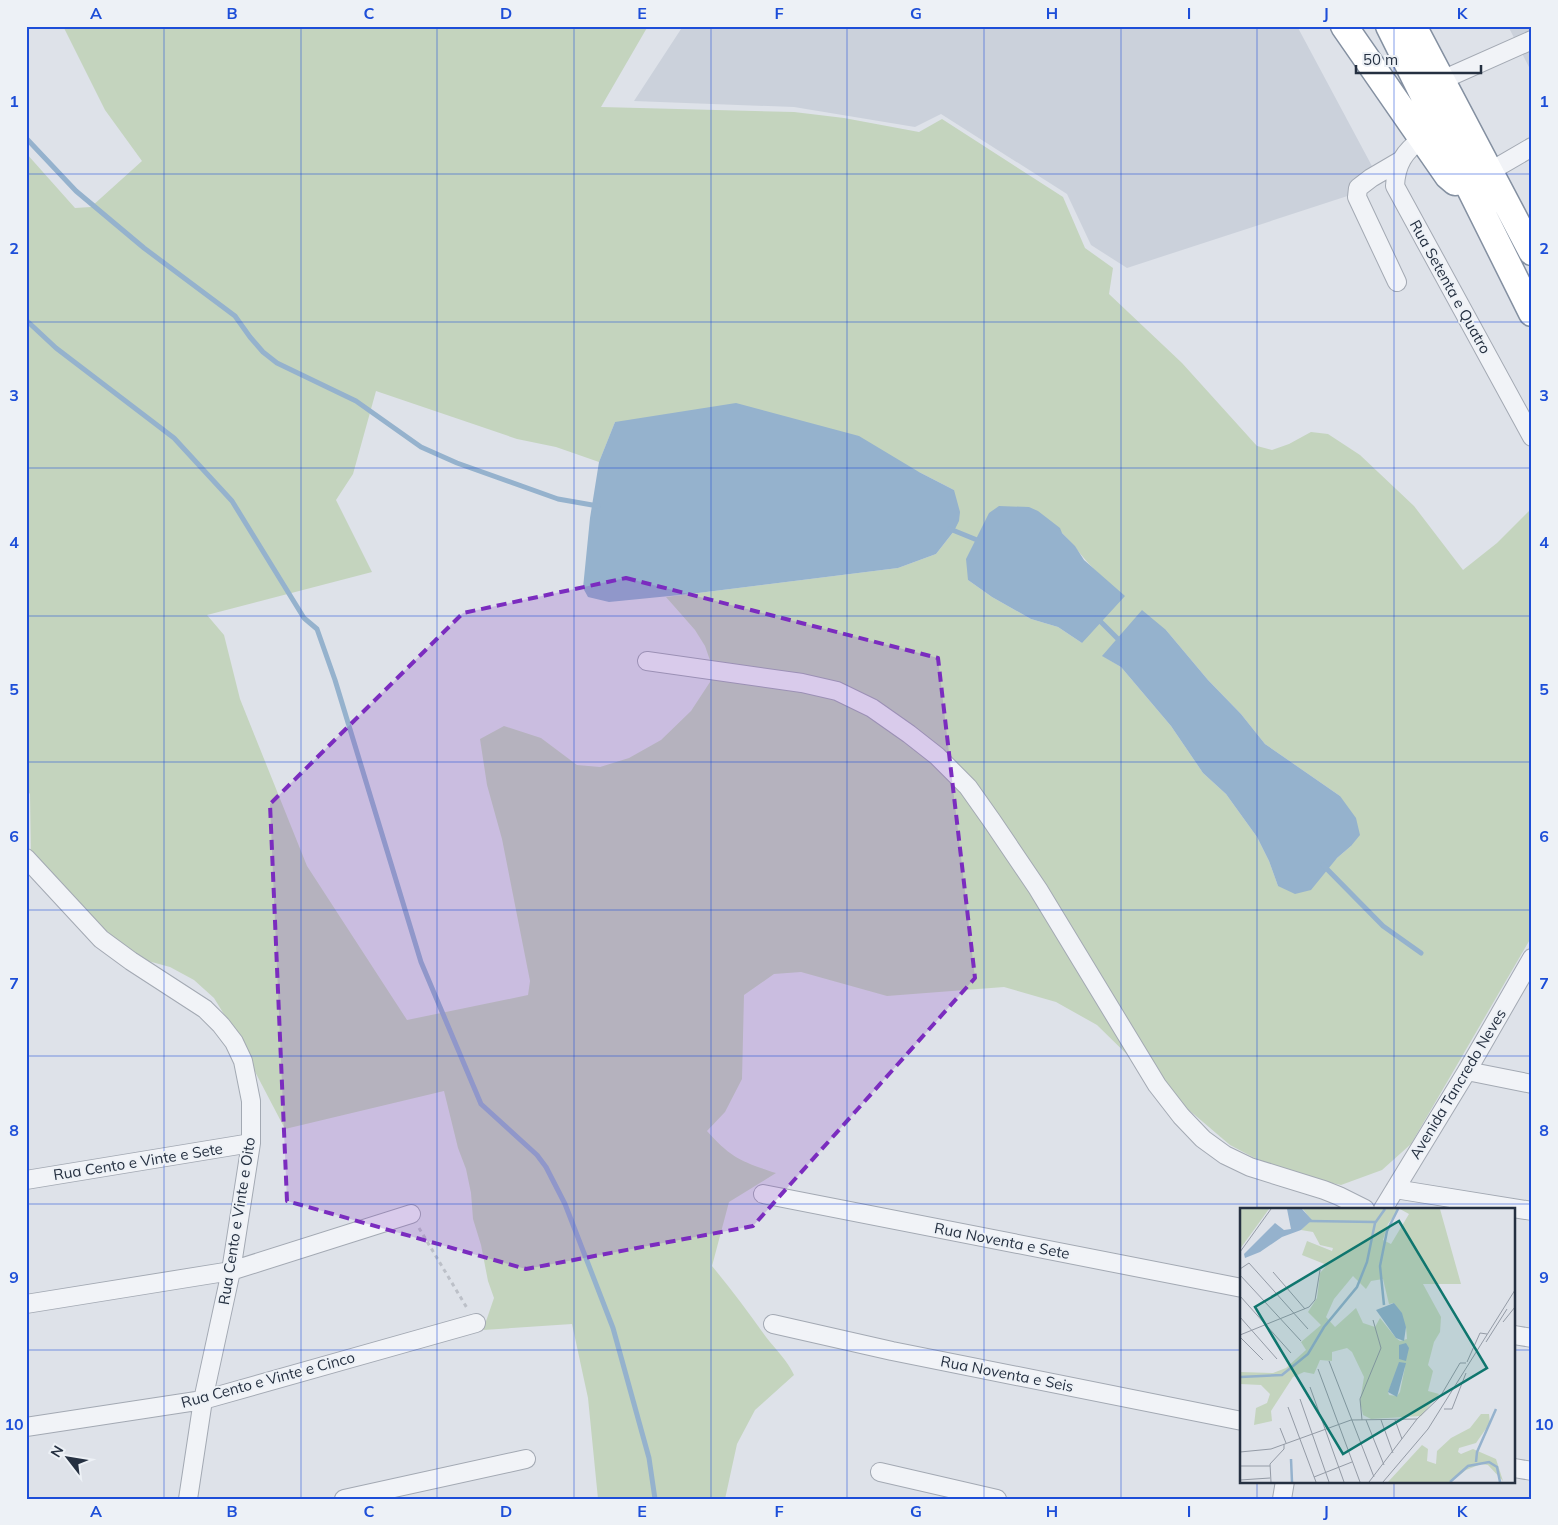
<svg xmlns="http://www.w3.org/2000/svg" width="1558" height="1525" font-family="Mulish,sans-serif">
  <rect width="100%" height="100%" fill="#dee2e9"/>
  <path fill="#cbd1db" d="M683,26H1297L1373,168L1375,187L1127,268L1091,245L1067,194L941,114L915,127L794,107L634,101Z
    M1508,26H1532V73Z"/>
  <path fill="#c4d4be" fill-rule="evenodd" d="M63,26H648L601,107L794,112L844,118L919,132L942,119L1063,197L1085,248L1113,268L1109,294L1182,363L1257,446L1272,450L1289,444L1311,432L1328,434L1360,455L1414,506L1463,570L1497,543L1532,508V936L1411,1144L1382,1170L1341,1185L1281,1172L1230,1145L1149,1076L1097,1025L1056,1002L1004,987L887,996L801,972L774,974L744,995L742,1079L725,1112L707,1131C731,1158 742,1162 776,1173L729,1202L712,1266C731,1289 749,1313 766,1337C776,1350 787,1360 794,1375L755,1410L737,1444L725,1499H598L588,1398L572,1324L483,1330L494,1298L488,1281L481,1245L473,1219L471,1193L466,1169L458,1148L444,1091L285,1129L230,1024L214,998L194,980L170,967L126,955L31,859L30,794L26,789V153L75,208L91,207L142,161L105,110ZM376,391L517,439L556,447L599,462L615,422L919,472L954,490V531L936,554L898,568L666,597L695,630L705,646L712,666L710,682L691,711L661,740L629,758L600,767L577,765L541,738L504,726L480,739L487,785L502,839L530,981L528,995L407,1020L307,866L240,699L224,635L207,615L372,572L336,500L353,474ZM1062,533C1075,546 1085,561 1099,574L1082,643L1058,627L1031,619L992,597L968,580ZM1166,630L1208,680L1241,714L1265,744L1340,796L1351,846L1337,858L1278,886L1269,861L1257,837L1226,794L1203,773L1171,726L1121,667L1103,656Z"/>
  <path fill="#95b2cd" d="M736,403L859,436L919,472L954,490L960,512L959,521L954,531L936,554L898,568L690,594L609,602L588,597L583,588L590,518L599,462L615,422Z
    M999,506L1029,507L1038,511L1060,528L1062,533L1075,546L1084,560L1125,596L1082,643L1058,627L1031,619L992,597L968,580L966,559L989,513Z
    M1142,610L1166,630L1208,680L1241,714L1265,744L1340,796L1356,818L1360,835L1351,846L1337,858L1311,890L1295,894L1278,886L1269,861L1257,837L1226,794L1203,773L1171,726L1121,667L1102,656Z"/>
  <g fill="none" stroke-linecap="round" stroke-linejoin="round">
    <path stroke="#95b2cd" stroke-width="5" d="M26,138L76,191L144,248L235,316L250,337L263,352L277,363L356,401L421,447L457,463L558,499L598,506
      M26,320L56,348L174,438L232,501L304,618L317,629L335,680L421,962L481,1104L537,1155L546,1167L565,1204L613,1328L649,1458L655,1499
      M950,529L982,542
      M1097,618L1121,642
      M1323,865L1383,926L1421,953"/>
    <g stroke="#a3a9b3" stroke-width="20">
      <path id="minor" d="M1442,80L1532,40
        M1422,139C1404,151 1396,165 1395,186L1532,437
        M1489,172L1532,147
        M1397,282L1357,197L1358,188L1371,178L1400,161
        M647,661L802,683L837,691L872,708L909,734L937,756L968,787L992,821L1038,889L1157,1085L1181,1116L1203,1139L1225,1155L1250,1167L1324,1190L1339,1196L1365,1209
        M26,858L101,939L131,961L205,1009L221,1025L234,1042L243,1061L251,1101V1143L231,1271L203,1400L188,1499
        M1467,1071L1532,1084
        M26,1180L251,1143
        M1395,1189L1532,1211
        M763,1194L1242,1288
        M1383,1209L1467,1071L1532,958
        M26,1304L231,1271L411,1214
        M773,1324L892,1351L1242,1421
        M1514,1335L1532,1338
        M26,1427L203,1400L476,1323
        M1514,1468L1532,1471
        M880,1472L997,1499
        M344,1499L526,1459
        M1282,1499L1285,1481"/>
    </g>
    <g stroke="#8490a1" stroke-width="29">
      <path id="highway" d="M1344,26L1448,176L1455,182
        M1389,26L1532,313
        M1413,26L1532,252"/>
    </g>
    <path stroke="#bcc0c8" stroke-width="3" stroke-dasharray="4 4" stroke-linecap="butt" d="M419,1228L467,1308"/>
    <use href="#minor" stroke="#f1f3f7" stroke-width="18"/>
    <use href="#highway" stroke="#fff" stroke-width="26"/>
  </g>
  <path fill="#7b2cbf" fill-opacity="0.2" stroke="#7b2cbf" stroke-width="4" stroke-dasharray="10 6" stroke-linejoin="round" d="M626,578L938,658L975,978L753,1226L526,1269L287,1201L270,804L463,613Z"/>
  <path fill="none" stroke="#1d4ed8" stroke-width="1" stroke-opacity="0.55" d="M164,26V1499M301,26V1499M437,26V1499M574,26V1499M711,26V1499M847,26V1499M984,26V1499M1121,26V1499M1257,26V1209M1394,26V1209M26,174H1532M26,322H1532M26,468H1532M26,616H1532M26,762H1532M26,910H1532M26,1056H1532M26,1204H1532M26,1350H1242M1514,1350H1532M1257,1481V1499M1394,1481V1499"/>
  <g text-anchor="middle" stroke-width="4" stroke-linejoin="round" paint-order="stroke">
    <g font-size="15" fill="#253041" stroke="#edf1f6">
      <text transform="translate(1450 287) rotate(61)" y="5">Rua Setenta e Quatro</text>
      <text transform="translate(1458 1084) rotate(-59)" y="5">Avenida Tancredo Neves</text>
      <text transform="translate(138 1162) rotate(-9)" y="5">Rua Cento e Vinte e Sete</text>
      <text transform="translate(237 1221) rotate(-81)" y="5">Rua Cento e Vinte e Oito</text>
      <text transform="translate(1002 1241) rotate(11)" y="5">Rua Noventa e Sete</text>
      <text transform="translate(1007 1374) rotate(11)" y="5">Rua Noventa e Seis</text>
      <text transform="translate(268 1380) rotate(-15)" y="5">Rua Cento e Vinte e Cinco</text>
    </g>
  </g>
  <g transform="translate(1240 1208)">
    <rect width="275" height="275" fill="#dee2e9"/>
    <path d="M0,1H29L0,41ZM63,1H159L148,16L143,32L151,36L169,6L160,1H200L221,76H183L201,109L200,124L194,134L188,157L193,163L188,183L199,186L181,208L131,211L123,207L120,194L124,169L112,144L107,140L92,144V153L80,152L74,166L64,164L53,169L31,203L32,213L14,217L16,200L27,195L30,186L21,177L0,176V164L33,165L46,160L66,142L61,134L81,117L68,104L77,90L80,65L87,57L62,47L67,33L92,43L93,40L80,37L73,24L61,22L71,12ZM113,68L126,81L131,73L143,71L149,96L154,95L166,119L167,131L160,133L156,130L140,110L135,119L123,115L116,100L95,119L86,109L94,91ZM159,157L165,159L160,184L157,188L149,187L148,184ZM241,206H249L250,215L236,235L219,240L218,244L221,246L233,241L256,251L263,273L248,257L241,256L226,262L211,274H148L182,237L188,241L187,253L196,256L197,243L211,230L230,220Z" fill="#c4d4be" fill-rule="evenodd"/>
    <path d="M47,1H62L72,12L61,22L42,29L20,44L5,50L4,46L35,15L44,22L51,21ZM154,95L162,105L166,119L164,133L156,130L136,102ZM166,135L169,140L166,153L159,151V137ZM159,154L166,155L157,189L148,184Z" fill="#95b2cd"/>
    <path fill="none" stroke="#95b2cd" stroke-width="2.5" d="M69,13L135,14M144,97L140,58L147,23L158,1M0,169L42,167L68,146L84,119L117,79L127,54L135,15L145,1M51,251L52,274M236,254L237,244L256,201M210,274L228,258L249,254L257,259L260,274"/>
    <path fill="none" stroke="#949ba6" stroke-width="1" d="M0,44L31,1M0,61L9,55L68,121M33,64L65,101M0,67L61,133M0,88L51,145M0,109L37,151M263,114L275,99M0,127L69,99L75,92L80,62M0,129L23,152M246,134L267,101M89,153L134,269M227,154L240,125L247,126M78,161L120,274M70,179L104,274M60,191L89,274M48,199L76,274M204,201H212L226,165M122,212L120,191L141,140L133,112M126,212L144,257M141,212L153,245M155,212L162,231M40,220L46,235M0,244L31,241L111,212L177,211M0,258H30M74,269L112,254M0,272L30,270M31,274L30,256L44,241V236M129,274L177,211L200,189L220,155H226M143,274L188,221L275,82"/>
    <path fill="#0f766e" fill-opacity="0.15" stroke="#0f766e" stroke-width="2.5" d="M159,13L247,160L103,246L15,99Z"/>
    <rect width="275" height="275" fill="none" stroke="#253041" stroke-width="2.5"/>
  </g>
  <rect width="1558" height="1525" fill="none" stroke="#edf1f6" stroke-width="55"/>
  <g transform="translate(68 1458) rotate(301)" stroke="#edf1f6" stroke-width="4" paint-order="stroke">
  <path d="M0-4L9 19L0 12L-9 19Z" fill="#253041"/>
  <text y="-8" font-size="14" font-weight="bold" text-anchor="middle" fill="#253041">N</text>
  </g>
  <path d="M1356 65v8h125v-8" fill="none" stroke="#253041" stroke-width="2.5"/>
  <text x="1363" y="65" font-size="15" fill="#253041" stroke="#edf1f6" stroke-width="4" paint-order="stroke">50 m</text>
  <rect x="28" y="28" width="1502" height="1470" fill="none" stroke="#1d4ed8" stroke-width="2"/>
  <g font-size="16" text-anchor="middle" font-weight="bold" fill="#1d4ed8">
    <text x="96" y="19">A</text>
    <text x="232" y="19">B</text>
    <text x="369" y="19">C</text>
    <text x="506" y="19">D</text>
    <text x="642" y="19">E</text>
    <text x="779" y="19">F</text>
    <text x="916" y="19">G</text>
    <text x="1052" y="19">H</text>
    <text x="1189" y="19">I</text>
    <text x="1326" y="19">J</text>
    <text x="1462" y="19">K</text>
    <text x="14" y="107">1</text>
    <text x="1544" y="107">1</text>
    <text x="14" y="254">2</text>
    <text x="1544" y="254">2</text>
    <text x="14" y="401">3</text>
    <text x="1544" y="401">3</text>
    <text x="14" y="548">4</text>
    <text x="1544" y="548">4</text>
    <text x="14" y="695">5</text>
    <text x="1544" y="695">5</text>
    <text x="14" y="842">6</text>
    <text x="1544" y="842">6</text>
    <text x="14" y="989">7</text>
    <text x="1544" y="989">7</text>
    <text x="14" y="1136">8</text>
    <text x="1544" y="1136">8</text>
    <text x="14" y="1283">9</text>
    <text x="1544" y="1283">9</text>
    <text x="14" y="1430">10</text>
    <text x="1544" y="1430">10</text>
    <text x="96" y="1517">A</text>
    <text x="232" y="1517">B</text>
    <text x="369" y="1517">C</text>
    <text x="506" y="1517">D</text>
    <text x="642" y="1517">E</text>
    <text x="779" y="1517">F</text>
    <text x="916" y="1517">G</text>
    <text x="1052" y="1517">H</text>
    <text x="1189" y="1517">I</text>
    <text x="1326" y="1517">J</text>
    <text x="1462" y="1517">K</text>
  </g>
</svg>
